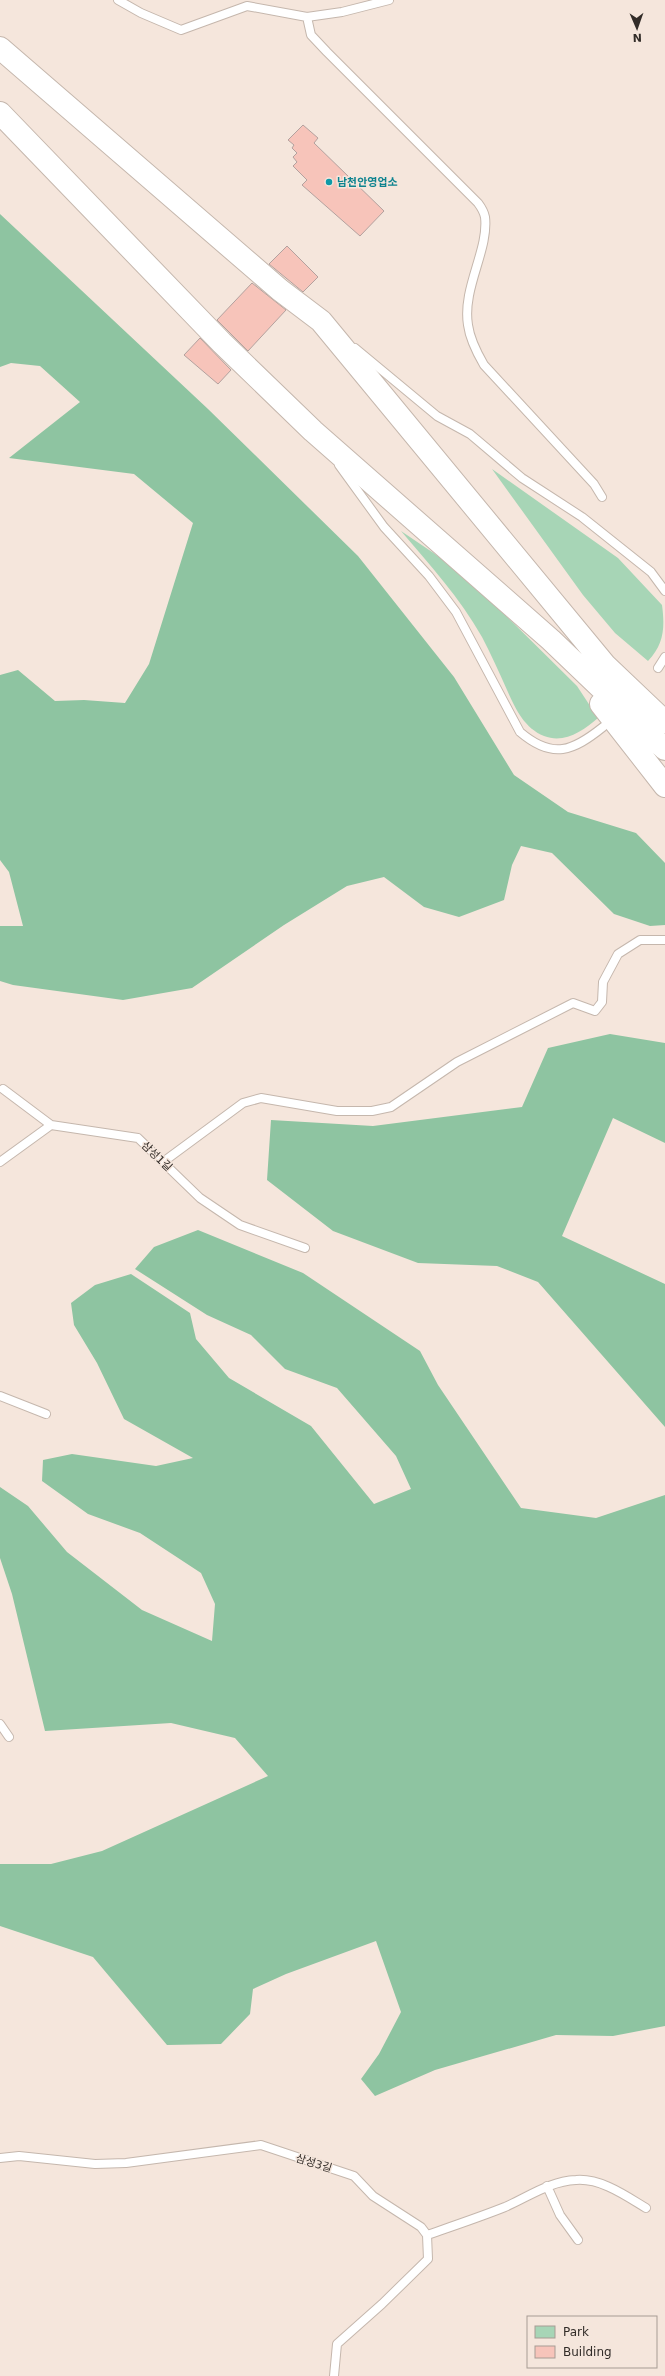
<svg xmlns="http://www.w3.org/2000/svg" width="665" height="2376" font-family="'DejaVu Sans','Noto Sans KR',sans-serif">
  <rect width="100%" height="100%" fill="#f5e6dc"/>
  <path fill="#a7d5b6" d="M492,469L618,558L662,605C665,628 664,644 648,661L615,633L583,595Z
    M401,531L435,554L473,583L577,686L598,718C583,731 564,744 544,736C524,728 515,708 507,690C499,672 491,654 482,637C460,598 430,565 401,531Z"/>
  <path fill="#8ec4a1" d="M0,214L208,409L358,556L454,677L514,775L568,812L636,833L665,863V925L650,926L614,914L552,853L521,846L512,865L504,900L459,917L424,907L384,877L347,886L284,925L192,988L123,1000L13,985L0,981V926H23L9,872L0,860V675L18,670L55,701L84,700L125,703L149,664L193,523L134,474L9,458L80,402L40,366L11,363L0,367Z
    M610,1034L665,1043V1143L613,1118L562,1236L665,1284V1427L538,1282L497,1266L418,1263L333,1231L267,1180L271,1120L373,1126L522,1107L548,1048Z
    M198,1230L303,1273L420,1351L438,1385L521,1508L596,1518L665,1495V2026L613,2036L556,2035L435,2070L375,2096L361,2079L379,2054L401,2012L376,1941L286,1974L253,1989L250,2014L221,2044L167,2045L93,1957L0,1926V1864H51L102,1851L268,1776L235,1738L171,1723L45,1731L12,1594L0,1558V1487L28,1506L67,1552L142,1610L212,1641L215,1604L201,1573L140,1533L88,1514L42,1481L43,1460L72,1454L156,1466L193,1458L124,1419L97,1363L74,1325L71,1303L95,1285L131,1274L190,1313L196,1339L229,1378L311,1426L374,1504L411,1489L396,1456L337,1388L285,1369L251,1335L207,1315L135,1269L154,1247Z"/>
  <path fill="#f7c4ba" stroke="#b3a19e" d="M303,125L318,138L314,143L384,211L360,236L302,185L307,180L293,166L297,162L293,157L297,153L292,148L294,145L288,140Z
    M287,246L318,277L303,292L269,264Z
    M252,283L286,310L248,351L217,320Z
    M200,338L231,370L218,384L184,355Z"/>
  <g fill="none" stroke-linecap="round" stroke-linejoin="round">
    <g stroke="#c5b7ad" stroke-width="10">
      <path id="service" d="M118,0L141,13L181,30L247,6L307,17L311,35L327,52L478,203C481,207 484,212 485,217C489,250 462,288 468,325C470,340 477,353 484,365L594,484L602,497
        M307,17L342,12L389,0
        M355,348L437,416L470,434L522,478L582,517L651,572L665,591
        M339,465L384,527L429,576L456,612L520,732C553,760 573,751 603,727
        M658,668L665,657
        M3,1089L51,1125
        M0,1162L51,1125L138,1138L200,1198L240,1225L305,1248
        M163,1162L243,1103L261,1098L337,1111H372L391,1107L457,1062L573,1003L595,1011L602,1002L603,982L618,954L640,940H665
        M0,1396L46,1414
        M0,1724L9,1737
        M0,2158L19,2156L95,2164L126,2163L261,2145L354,2176L373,2196L421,2227L427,2235L428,2259L382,2304L337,2344L334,2376
        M547,2186L560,2215L578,2240
        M427,2235C453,2226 480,2217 505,2207C528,2197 550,2181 576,2180C601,2178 626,2196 646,2208"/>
    </g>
    <g stroke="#c5b7ad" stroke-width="24">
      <path id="motorway" d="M0,48L280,290L321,321L605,665L665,722
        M0,113L222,343L313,431L551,640L665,749
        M601,704L665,786"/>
    </g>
    <use href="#service" stroke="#fff" stroke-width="8"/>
    <use href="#motorway" stroke="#fff" stroke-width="22"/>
  </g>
  <circle fill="#0f9aa8" stroke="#f5e6dc" stroke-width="1.5" cx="329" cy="182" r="4"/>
  <g text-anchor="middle" stroke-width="3" stroke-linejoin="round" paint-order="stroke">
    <g font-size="11" font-weight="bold" fill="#0d838f" stroke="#f5e6dc" text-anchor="start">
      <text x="337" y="186">남천안영업소</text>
    </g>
    <g font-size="11" fill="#322c28" stroke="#f5e6dc">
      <text transform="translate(157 1156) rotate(44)" y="4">삼성1길</text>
      <text transform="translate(314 2163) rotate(17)" y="4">삼성3길</text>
    </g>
  </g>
  <rect x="527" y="2316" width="130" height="52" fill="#f5e6dc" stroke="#a79c94"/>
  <rect x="535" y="2326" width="20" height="12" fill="#a7d5b6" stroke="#a79c94"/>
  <text x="563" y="2336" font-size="12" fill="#322c28">Park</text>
  <rect x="535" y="2346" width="20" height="12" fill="#f7c4ba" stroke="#a79c94"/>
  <text x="563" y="2356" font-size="12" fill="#322c28">Building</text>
  <g transform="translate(637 28) rotate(178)" stroke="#f5e6dc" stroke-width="3" paint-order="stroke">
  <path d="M0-3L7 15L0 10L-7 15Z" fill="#322c28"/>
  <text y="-6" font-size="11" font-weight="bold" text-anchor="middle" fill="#322c28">N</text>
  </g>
</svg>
